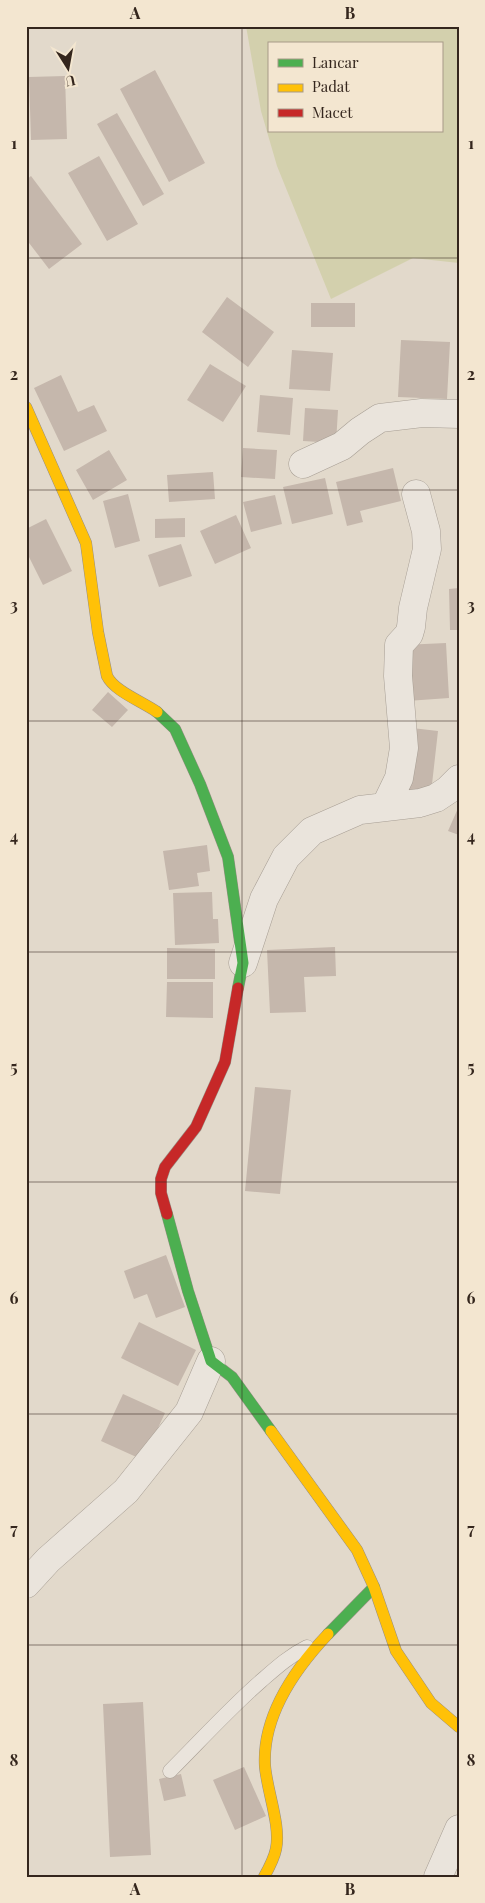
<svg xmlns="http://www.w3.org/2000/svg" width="485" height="1903" font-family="'Playfair Display',serif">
  <rect width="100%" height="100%" fill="#e2d9cb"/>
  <path fill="#d3d0ad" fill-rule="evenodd" d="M246,26H459V263L413,258L331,299L277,166L261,111ZM269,44H441V131H269Z"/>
  <path fill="#c5b7ac" d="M155,70L205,163L169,182L120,89Z
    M65,76L67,139L31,140L29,77Z
    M117,113L164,194L143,206L97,124Z
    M99,156L138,224L107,241L68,173Z
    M31,176L82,244L49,269L26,239V180Z
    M227,297L274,332L248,367L202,332Z
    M311,303H355V327H311Z
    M401,340L450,342L447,399L398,397Z
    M292,350L333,353L330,391L289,389Z
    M210,364L246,386L223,422L187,400Z
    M61,375L78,412L94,405L107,431L64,451L34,388Z
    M260,395L293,398L290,435L257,432Z
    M305,408L338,410L336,443L303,441Z
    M243,448L277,450L275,479L241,477Z
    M109,450L127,480L93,500L76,470Z
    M393,468L401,501L360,511L363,522L347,526L336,482Z
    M213,472L215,499L169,502L167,475Z
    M325,478L333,514L292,524L283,487Z
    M128,494L140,541L115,548L103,501Z
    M275,495L282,524L251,532L243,502Z
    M236,515L251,548L215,564L200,531Z
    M185,518V537L155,538V519Z
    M46,519L72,571L43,585L26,551V529Z
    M181,544L192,576L159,587L148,555Z
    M459,588V630H450L449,589Z
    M446,643L449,698L407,701L403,645Z
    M108,692L128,710L112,727L92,710Z
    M412,728L438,731L431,793L405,790Z
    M459,806V835L448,831Z
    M207,845L210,871L197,873L199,886L169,890L163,851Z
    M212,892L213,919H218L219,943L175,945L173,893Z
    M335,947L336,976L304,977L306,1012L270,1013L267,950Z
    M167,948L215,949V979H167Z
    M167,982H213V1018L166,1017Z
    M255,1087L291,1090L280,1194L245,1191Z
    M166,1255L185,1307L156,1318L147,1294L134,1299L124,1271Z
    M139,1322L196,1350L178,1386L121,1358Z
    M123,1394L165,1413L143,1460L101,1441Z
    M143,1702L151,1855L110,1857L103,1704Z
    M244,1767L266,1816L235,1830L213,1780Z
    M181,1774L186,1796L164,1801L159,1779Z"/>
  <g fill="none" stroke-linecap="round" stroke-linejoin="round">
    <g stroke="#a79e94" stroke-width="15">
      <path id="lane" d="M170,1771C200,1741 229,1709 261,1681C276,1668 289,1656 307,1647"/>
    </g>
    <g stroke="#a79e94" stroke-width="29">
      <path id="street" d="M303,464L342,446L360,431L380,418L422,413L459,414
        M385,807L399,778L404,748L398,676L399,645L409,634L411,627L413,608L427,549L426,531L416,494
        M243,963L264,899L286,857L312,831L360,810L420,803L436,798L448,790L459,779
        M26,1584L48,1560L126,1491L189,1412L211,1361
        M438,1877L459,1829"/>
    </g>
    <g stroke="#978e84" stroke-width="12">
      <path id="fast" d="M157,712L175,729L200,784L228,857L243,963L238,988
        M167,1214L188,1291L211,1361L232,1377L271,1431
        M328,1634L374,1587"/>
    </g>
    <g stroke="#978e84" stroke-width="12">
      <path id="slow" d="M26,407L86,543L98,632L107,676C114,691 143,702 157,712
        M271,1431L357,1550L374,1587L396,1651L431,1703L459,1727
        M264,1877C269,1868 274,1859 276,1849C281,1826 267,1791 265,1766C262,1715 295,1669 328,1634"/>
    </g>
    <g stroke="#978e84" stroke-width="12">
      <path id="jam" d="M167,1214L161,1193V1179L165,1167L196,1127L225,1062L238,988"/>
    </g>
    <use href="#lane" stroke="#eae4dc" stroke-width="14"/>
    <use href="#street" stroke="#eae4dc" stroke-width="28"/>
    <use href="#fast" stroke="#4caf50" stroke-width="11"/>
    <use href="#slow" stroke="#ffc107" stroke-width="11"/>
    <use href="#jam" stroke="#c62828" stroke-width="11"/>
  </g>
  <path fill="none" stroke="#34261d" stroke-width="1" stroke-opacity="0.55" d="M242,26V1877M26,258H459M26,490H459M26,721H459M26,952H459M26,1182H459M26,1414H459M26,1645H459"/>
  <rect width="485" height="1903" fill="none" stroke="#f3e6d0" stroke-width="55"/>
  <rect x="268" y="42" width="175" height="90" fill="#f3e6d0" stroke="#a79988"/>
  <rect x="278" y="59" width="25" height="8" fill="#4caf50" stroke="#a79988"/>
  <text x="312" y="68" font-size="15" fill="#34261d">Lancar</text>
  <rect x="278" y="84" width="25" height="8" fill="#ffc107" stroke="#a79988"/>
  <text x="312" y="92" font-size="15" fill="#34261d">Padat</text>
  <rect x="278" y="109" width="25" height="8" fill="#c62828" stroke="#a79988"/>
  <text x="312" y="118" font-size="15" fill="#34261d">Macet</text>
  <g transform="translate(68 68) rotate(169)" stroke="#f3e6d0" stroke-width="4" paint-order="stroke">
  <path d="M0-4L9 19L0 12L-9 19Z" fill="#34261d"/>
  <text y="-8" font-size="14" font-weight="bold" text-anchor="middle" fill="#34261d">U</text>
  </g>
  <rect x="28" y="28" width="430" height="1848" fill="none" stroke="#34261d" stroke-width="2"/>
  <g font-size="16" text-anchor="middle" font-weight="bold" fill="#34261d">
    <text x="135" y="19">A</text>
    <text x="350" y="19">B</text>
    <text x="14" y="149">1</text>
    <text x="471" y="149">1</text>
    <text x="14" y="380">2</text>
    <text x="471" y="380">2</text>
    <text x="14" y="611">3</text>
    <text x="471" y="611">3</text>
    <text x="14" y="842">4</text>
    <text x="471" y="842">4</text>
    <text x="14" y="1073">5</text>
    <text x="471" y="1073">5</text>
    <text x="14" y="1304">6</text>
    <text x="471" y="1304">6</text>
    <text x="14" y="1535">7</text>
    <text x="471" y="1535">7</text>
    <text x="14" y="1766">8</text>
    <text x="471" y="1766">8</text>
    <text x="135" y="1895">A</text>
    <text x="350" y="1895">B</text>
  </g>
</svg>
